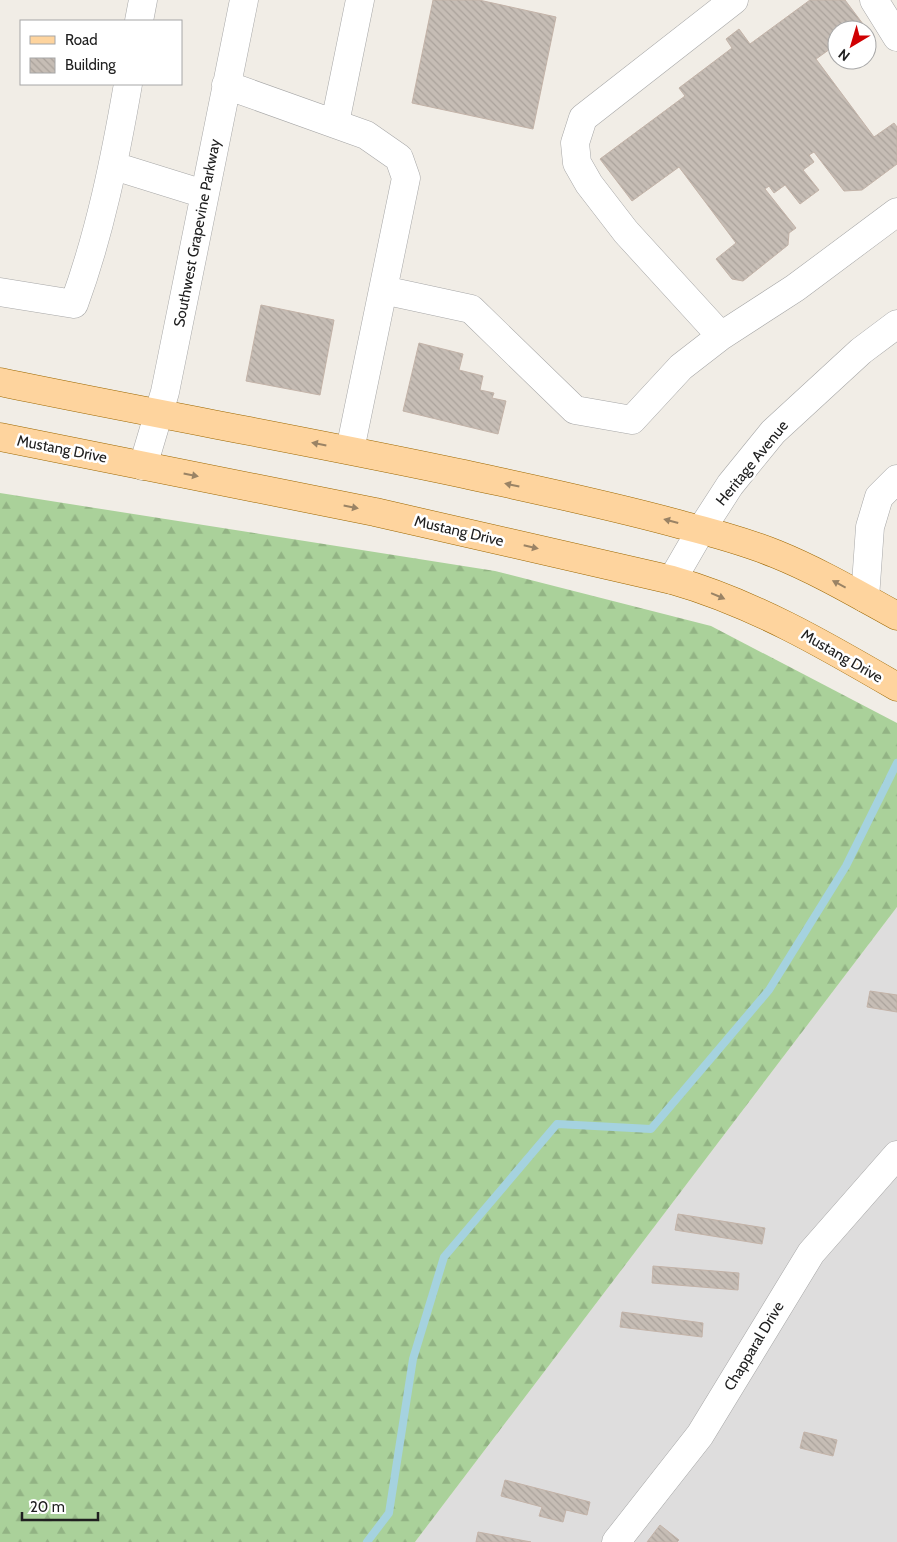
<svg xmlns="http://www.w3.org/2000/svg" width="897" height="1542" font-family="Cabin,sans-serif">
  <defs>
    <pattern id="forest-firs" width="22" height="20" patternUnits="userSpaceOnUse" patternTransform="scale(1.25)"><rect width="22" height="20" fill="#aad19a"/><path d="M5 1l3.5 6h-7zM16 11l3.5 6h-7z" fill="#92b384"/></pattern>
    <pattern id="building-back-hatch" width="6" height="6" patternUnits="userSpaceOnUse" patternTransform="scale(1.25)"><rect width="6" height="6" fill="#c6bdb5"/><path d="M-1 5l2 2M0 0l6 6M5-1l2 2" fill="none" stroke="#aaa29b"/></pattern>
  </defs>
  <rect width="100%" height="100%" fill="#f1ede6"/>
  <path fill="#dedddd" d="M897,907V1542H415Z"/>
  <path fill="url(#forest-firs)" d="M0,493L495,571L711,626L897,723V907L415,1542H0Z"/>
  <g fill="none" stroke-linecap="round" stroke-linejoin="round">
    <path stroke="#a5d2df" stroke-width="8" d="M367,1542L389,1513L413,1359L444,1257L557,1124L651,1129L769,990L846,866L897,763"/>
  </g>
  <path fill="url(#building-back-hatch)" stroke="#c3b3a8" d="M433,0H479L556,17L533,129L412,103Z
    M810,0H845L863,24L855,30H837V44L816,59L874,137L894,123L897,127V164L862,190L844,191L814,152L809,155L814,162L803,170L819,190L800,204L785,185L774,193L769,186L765,189L796,228L789,233L788,245L743,281L732,279L716,259L736,243L679,167L632,201L600,159L685,96L679,88L732,48L726,39L739,29L750,44Z
    M261,305L334,320L320,395L246,381Z
    M419,343L463,354L459,370L483,376L480,390L494,393L492,398L506,401L498,434L403,411Z
    M870,991L897,995V1012L867,1007Z
    M678,1214L765,1228L762,1244L675,1230Z
    M653,1266L739,1273L738,1290L652,1283Z
    M622,1312L703,1323L702,1337L620,1327Z
    M804,1432L837,1440L833,1456L800,1448Z
    M505,1480L590,1502L587,1515L566,1510L563,1522L539,1516L542,1507L501,1496Z
    M660,1525L679,1540L677,1542H647Z
    M478,1532L531,1542H476Z"/>
  <g fill="none" stroke-linecap="round" stroke-linejoin="round">
    <g stroke="#a7a7a7" stroke-width="29">
      <path id="minor" d="M874,0L897,37
        M139,21L143,0
        M226,85L366,135L399,158L406,178L350,450
        M335,123L360,0
        M114,166L204,194
        M383,290L471,309L575,410L632,420L681,367L721,336L795,288L897,212
        M0,292L74,304C100,233 115,159 128,84
        M721,336L626,232L589,184L577,163L575,143L583,118L734,0
        M143,466L165,392L244,0
        M672,580L701,530L730,485L773,432L861,351L897,324
        M865,598L870,527L879,497L897,479
        M616,1542L700,1435L811,1253L897,1155"/>
    </g>
    <g stroke="#9c6700" stroke-width="29">
      <path id="major" d="M0,382C154,414 309,441 464,474C537,490 610,505 682,525C714,533 746,542 776,554C818,571 857,594 897,616
        M0,437L375,512L672,580C753,603 825,645 897,687"/>
    </g>
    <use href="#minor" stroke="#fff" stroke-width="28"/>
    <use href="#major" stroke="#fed49e" stroke-width="28"/>
  </g>
  <defs><path id="oneway-solid" d="M-6-.8H1V-3.2L6.5 0L1 3.2V.8H-6Z" transform="scale(1.25)"/></defs>
  <g fill="#9a8365">
    <use href="#oneway-solid" transform="translate(319 444) rotate(-169)"/>
    <use href="#oneway-solid" transform="translate(191 475) rotate(11)"/>
    <use href="#oneway-solid" transform="translate(512 485) rotate(-168)"/>
    <use href="#oneway-solid" transform="translate(351 507) rotate(11)"/>
    <use href="#oneway-solid" transform="translate(671 521) rotate(-165)"/>
    <use href="#oneway-solid" transform="translate(531 547) rotate(13)"/>
    <use href="#oneway-solid" transform="translate(839 584) rotate(-152)"/>
    <use href="#oneway-solid" transform="translate(718 596) rotate(23)"/>
  </g>
  <g text-anchor="middle" stroke-width="5" stroke-linejoin="round" paint-order="stroke">
    <g font-size="15" fill="#202020" stroke="#fff">
      <text transform="translate(197 233) rotate(-79)" y="5">Southwest Grapevine Parkway</text>
      <text transform="translate(62 449) rotate(11)" y="5">Mustang Drive</text>
      <text transform="translate(752 463) rotate(-51)" y="5">Heritage Avenue</text>
      <text transform="translate(459 531) rotate(13)" y="5">Mustang Drive</text>
      <text transform="translate(842 656) rotate(30)" y="5">Mustang Drive</text>
      <text transform="translate(754 1346) rotate(-59)" y="5">Chapparal Drive</text>
    </g>
  </g>
  <rect x="20" y="20" width="162" height="65" fill="#ffffff" stroke="#a6a6a6"/>
  <rect x="30" y="36" width="25" height="8" fill="#fed49e" stroke="#a6a6a6"/>
  <text x="65" y="45" font-size="15" fill="#202020">Road</text>
  <rect x="30" y="58" width="25" height="15" fill="url(#building-back-hatch)" stroke="#a6a6a6"/>
  <text x="65" y="70" font-size="15" fill="#202020">Building</text>
  <g transform="translate(852 45) rotate(218)"><circle r="24" fill="#ffffff" stroke="#a6a6a6"/>
  <path d="M0-4L9 19L0 12L-9 19Z" fill="#d00002"/>
  <text y="-8" font-size="14" font-weight="bold" text-anchor="middle" fill="#202020">N</text>
  </g>
  <path d="M22 1512v8h76v-8" fill="none" stroke="#202020" stroke-width="2.5"/>
  <text x="30" y="1512" font-size="15" fill="#202020" stroke="#ffffff" stroke-width="4" paint-order="stroke">20 m</text>
</svg>
